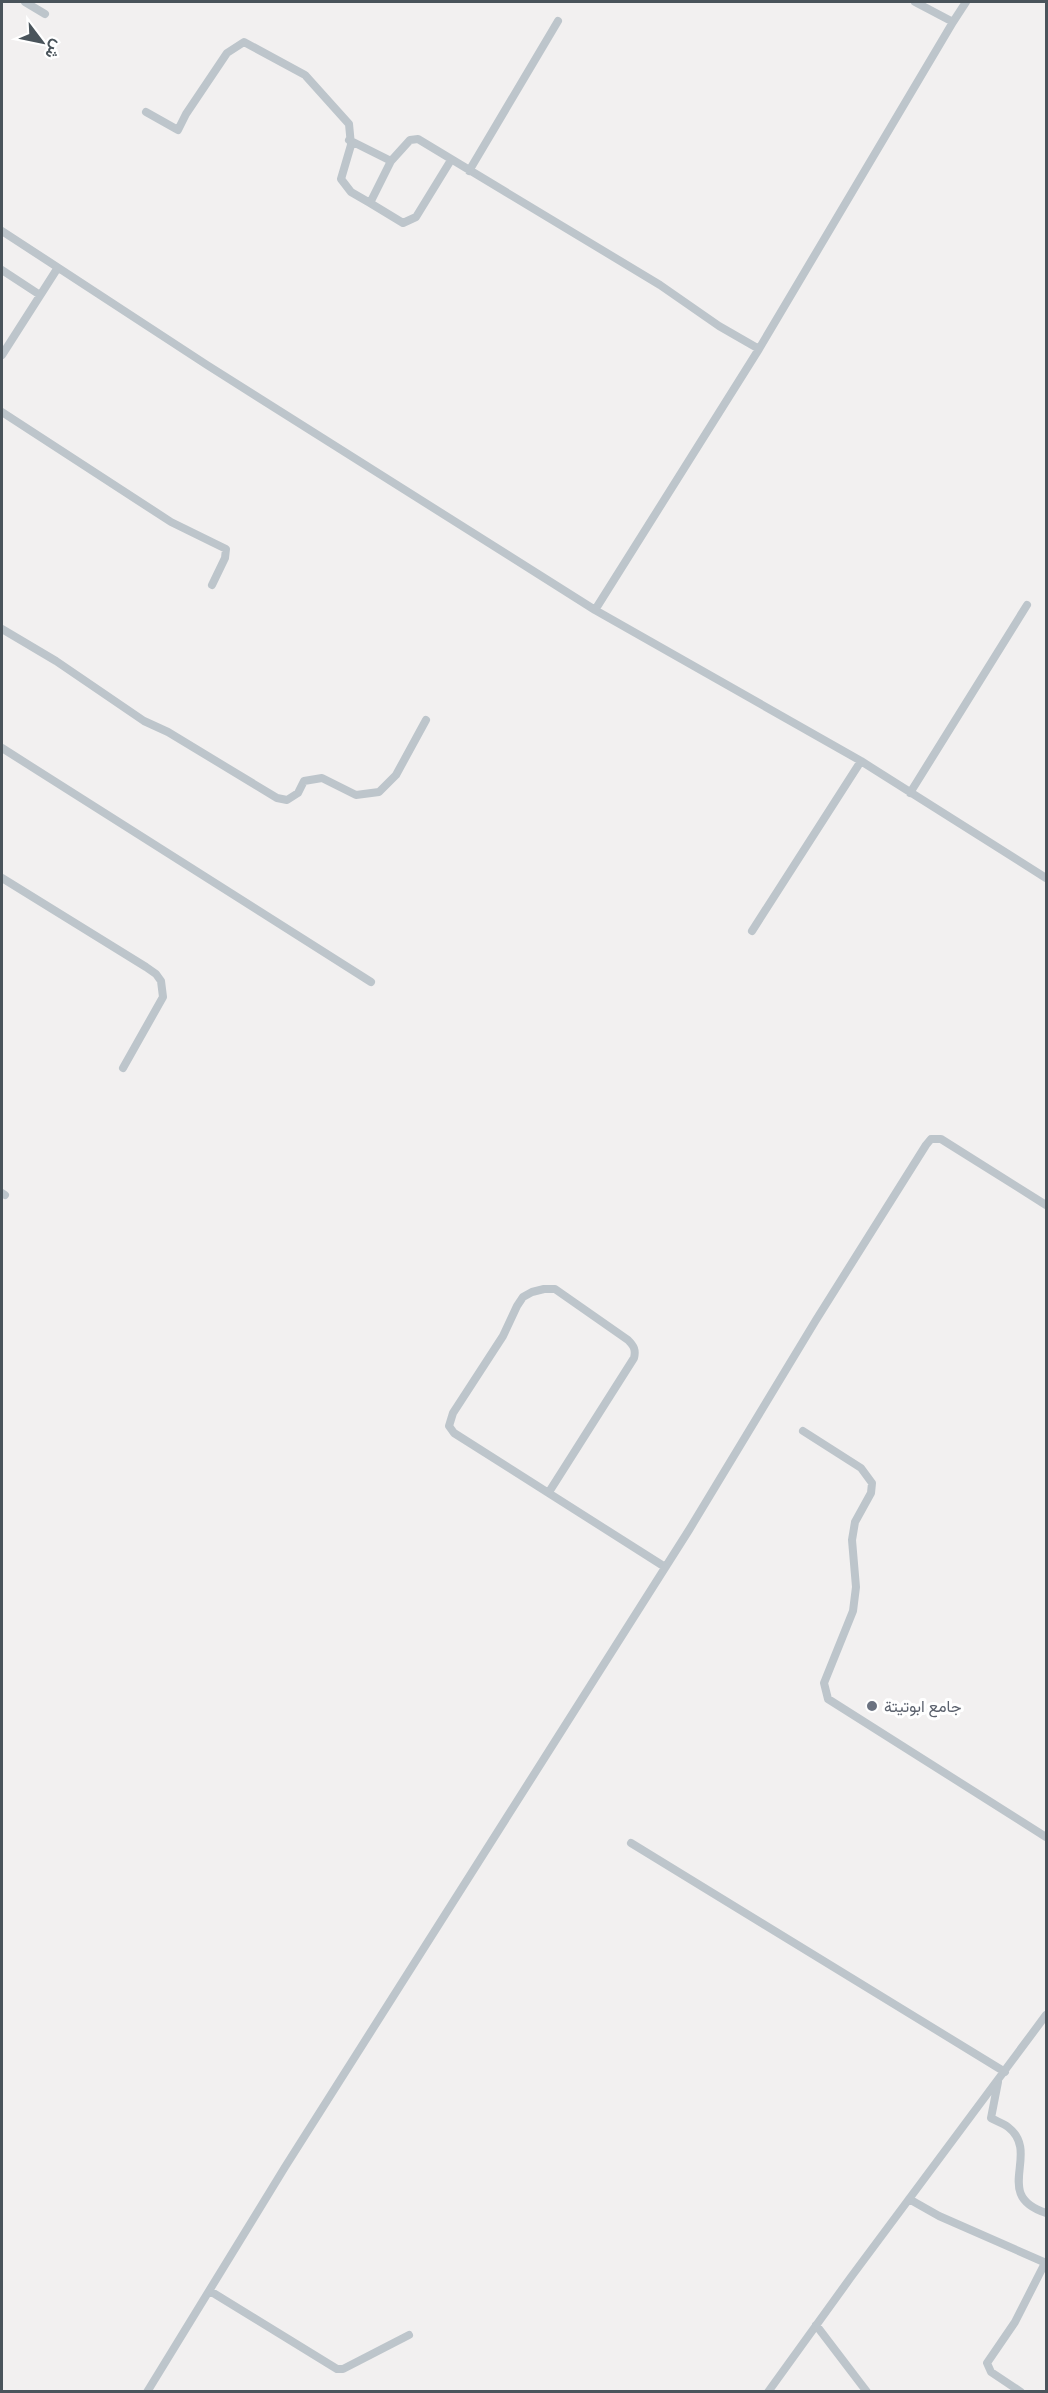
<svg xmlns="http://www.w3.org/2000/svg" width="1048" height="2393" font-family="Karla,Vazirmatn,sans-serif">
  <rect width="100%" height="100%" fill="#f2f0f0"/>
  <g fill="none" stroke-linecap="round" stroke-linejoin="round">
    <path stroke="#bdc5cb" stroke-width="8" d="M25,2L45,14
      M953,22L966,2
      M146,112L178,130L186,114L227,53L244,42L305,75L349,124L351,145L341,179L351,192L370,203L391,161L410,140L418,139L660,285L719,326L759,349
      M349,140L391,161
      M469,171L558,21
      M370,203L403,223L416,217L451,160
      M2,231L207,365L595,610L861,761L1046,878
      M2,270L40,295
      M2,355L57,269
      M2,412L171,522L226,549L225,558L212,585
      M595,610L759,349L953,22L915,2
      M2,629L56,661L144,721L168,732L277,798L287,800L298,793L304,781L322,778L356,795L379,792L396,775L426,720
      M2,748L371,982
      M910,793L1027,605
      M2,878L146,967L156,974L161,981L163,997L123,1068
      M752,931L861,761
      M2,1193L5,1195
      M803,1431L861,1468L872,1483L871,1493L855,1522L852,1540L856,1587L853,1611L824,1683L828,1699L1046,1837
      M549,1492L634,1358C636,1350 634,1346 628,1340L555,1289H544L532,1292L523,1297L517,1306L503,1336L453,1413L449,1426L454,1433L665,1567
      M631,1843L1005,2072
      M998,2082L991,2118C996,2121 1003,2123 1008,2127C1042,2154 991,2195 1046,2213
      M909,2199L939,2216L1046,2263
      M210,2291L337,2369H343L409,2335
      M816,2325L867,2392
      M147,2392L285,2167L689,1530L816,1320L926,1145L931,1139H941L1046,1205
      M768,2392L851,2277L1046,2015
      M1021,2392L991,2372L987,2363L1015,2322L1045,2263"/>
  </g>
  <circle fill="#6b7280" stroke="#fff" stroke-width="2" cx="872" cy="1706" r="6"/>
  <g text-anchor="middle" stroke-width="6" stroke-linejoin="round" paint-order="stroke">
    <g font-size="16" fill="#5b616d" stroke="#fff" text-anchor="start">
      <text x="884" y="1712">جامع ابوتيتة</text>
    </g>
  </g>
  <rect width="1048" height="2393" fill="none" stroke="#4a545b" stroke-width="6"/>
  <g transform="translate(42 42) rotate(122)" stroke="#ffffff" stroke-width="4.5" paint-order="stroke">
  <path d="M0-4.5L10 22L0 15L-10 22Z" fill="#4a545b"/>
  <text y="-9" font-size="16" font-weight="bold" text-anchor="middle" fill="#4a545b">ش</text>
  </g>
</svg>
